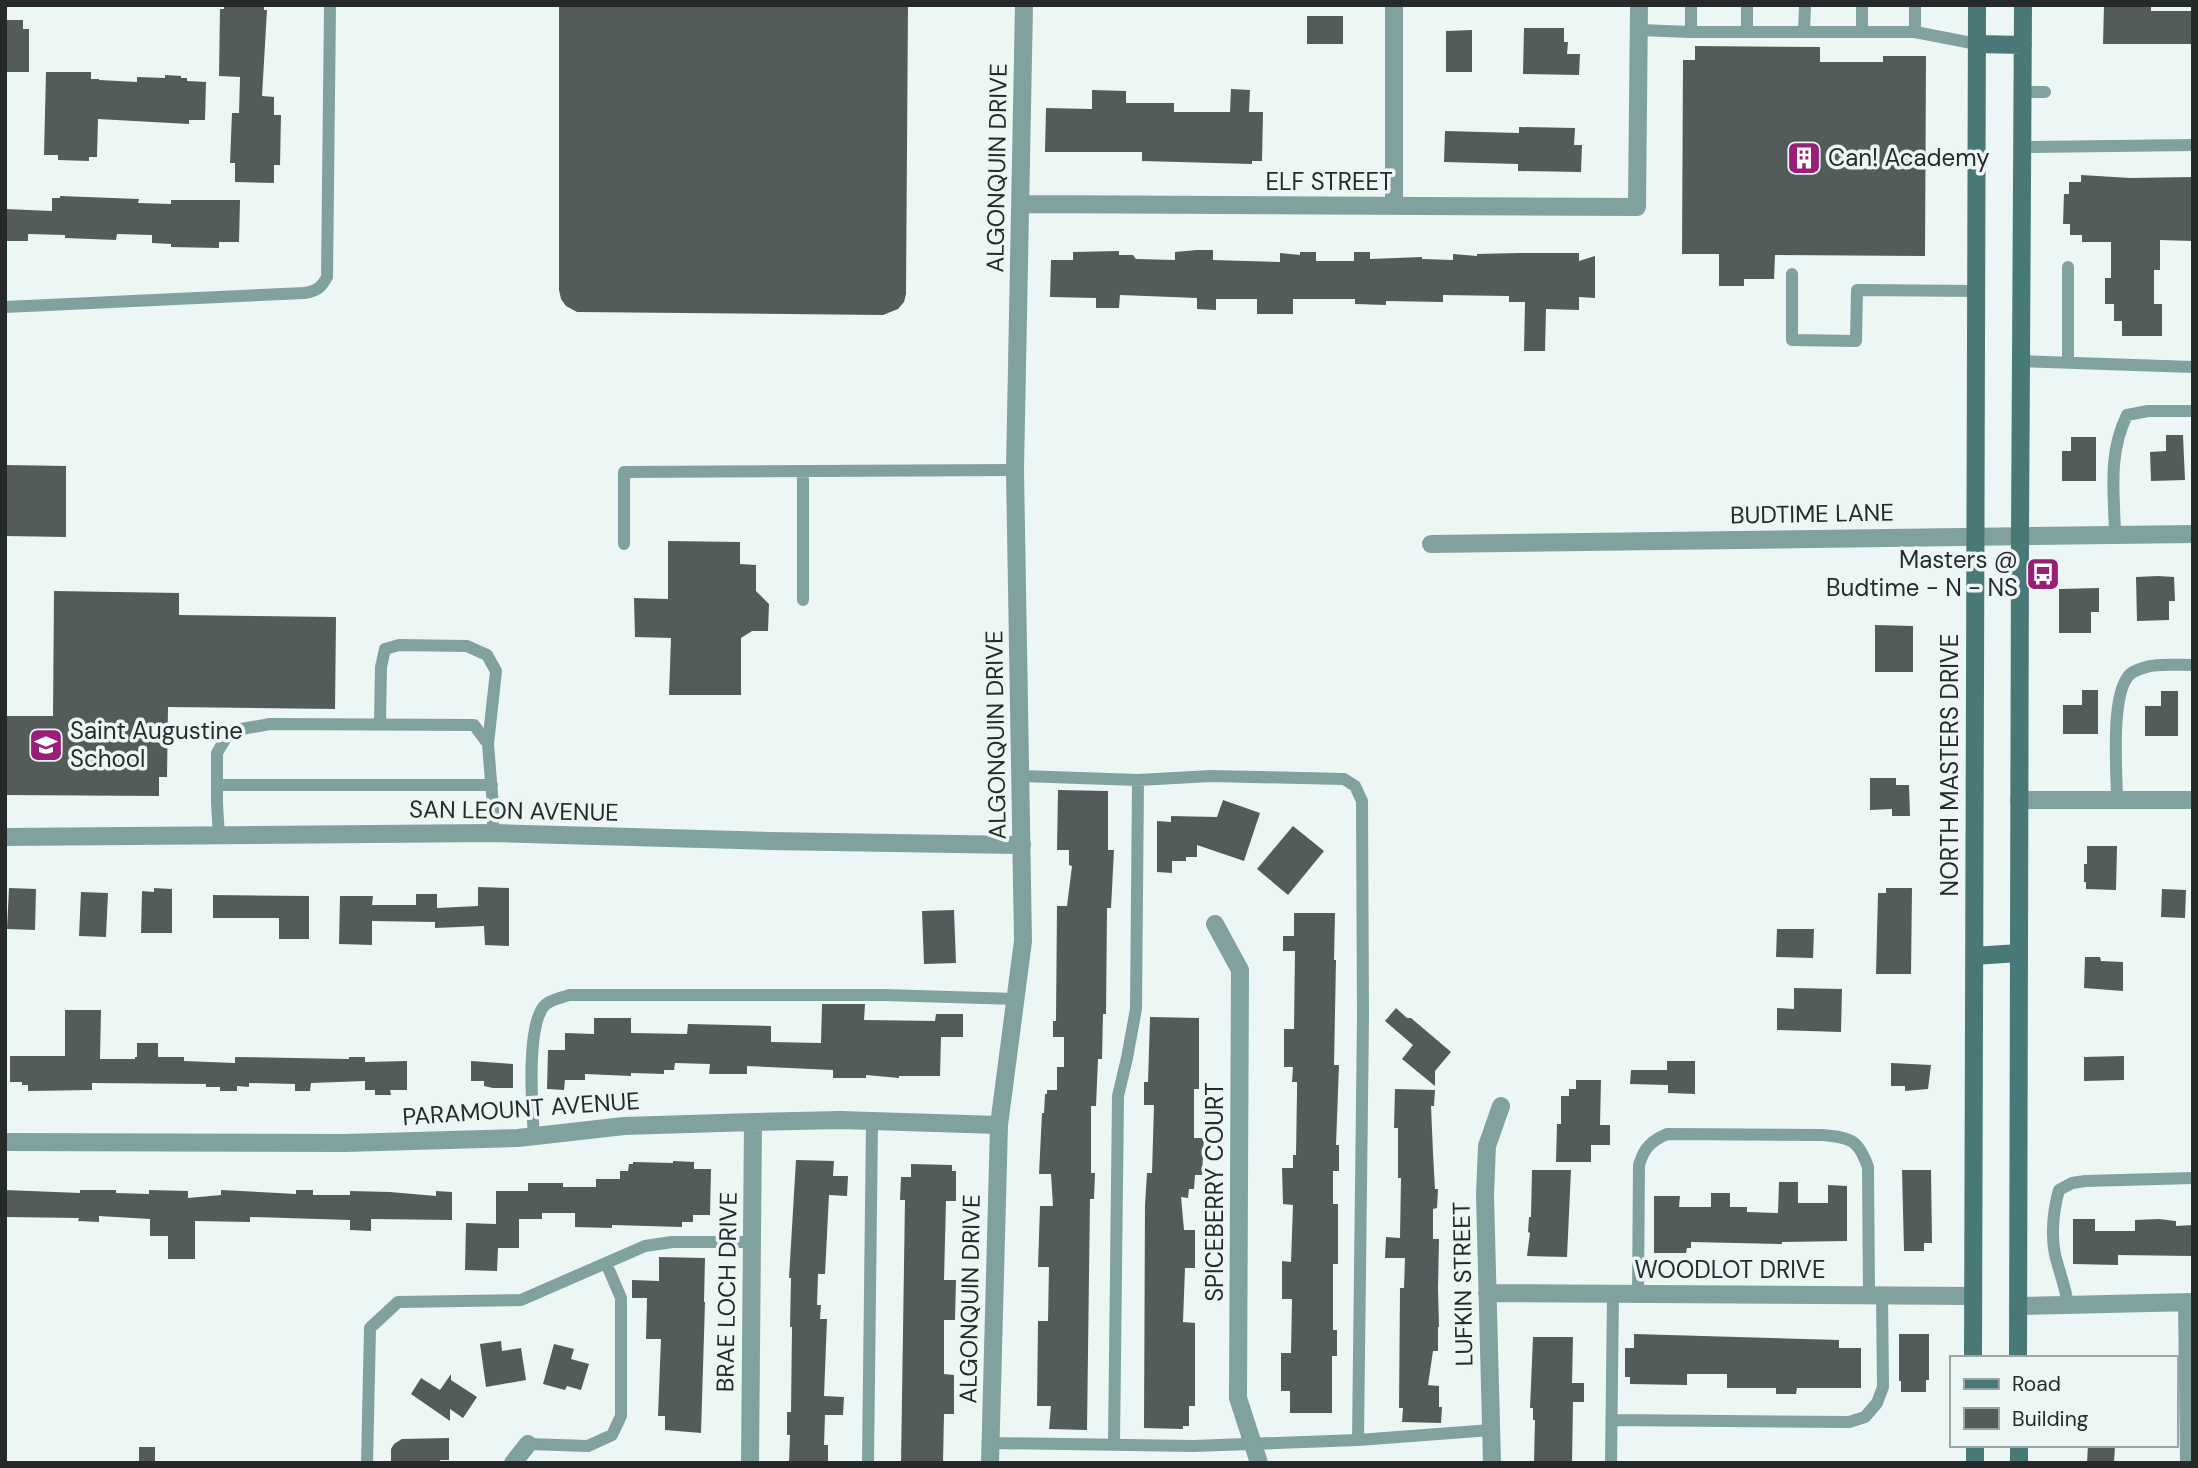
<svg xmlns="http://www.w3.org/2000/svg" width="2198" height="1468" font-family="'DM Sans',sans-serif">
  <rect width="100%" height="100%" fill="#ecf6f5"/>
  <path fill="#545c5b" d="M224,5H264V10H267L262,96L274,97V115H281L280,165H274V183L235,182V163H230L232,113H239L240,77L219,76L220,9H224Z
    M559,5H908L906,294L904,302L898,309L883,315L577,312L566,306L561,299L559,290Z
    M2104,5H2151V11H2193V44H2103Z
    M1307,16H1343V44H1307Z
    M5,20H23V29H29V72H5Z
    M1524,28H1564V42H1568L1567,54H1580L1579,75L1523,74Z
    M1472,30V72H1446V31Z
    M1695,46L1820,47V62H1883V56H1926L1925,256L1775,255L1774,279H1744V286H1719V254H1682L1683,60H1695Z
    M46,72H91V79H99V80L137,82V77L165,78V75L181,76V78H187V81L206,82L205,120H189V124L98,119L97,157H89V161L58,160V155H44Z
    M1231,89L1250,90L1249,112H1263L1262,161H1252V164L1142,161V152H1045L1046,108L1092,109V90L1126,91V103H1174V112H1230Z
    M1519,127L1575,128L1574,145H1582L1581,172L1518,171V164L1444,162L1445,131L1519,133Z
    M2081,175L2130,178L2193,177V241L2160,240V270H2154V304H2162V336H2122V321H2114V304H2105V278H2111V242H2082V235H2070V224H2063L2064,194H2069V182H2081Z
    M60,196L139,199L138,203L171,204V200H240L239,242H219V248L171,247V244L152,243V235L117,234L116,240L65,238V235L28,234V241H5V209L52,211V198H60Z
    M1197,250H1213V260L1280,262V253L1300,255V252H1316V261H1354V252H1370V259L1422,257V259L1453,260V254L1477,256V254L1519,253H1579V261L1595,256V298L1579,297V310L1546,309L1545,351H1524L1525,302H1509V296L1443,295V302L1386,301V305L1355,304V299H1293V314H1257V299H1216V310L1197,309V298L1120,295L1119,308H1096V298L1050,297L1051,260H1073V252L1119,251V255H1133L1136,259L1175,260V252Z
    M2166,435H2183L2185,480L2151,481L2150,452L2166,451Z
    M2071,437H2096V481H2062V451H2071Z
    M5,465L66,466V537L5,536Z
    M668,541L740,542V564L756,565V591L769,604L768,631H752L741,638V695H669L671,638L635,637L634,598L668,599Z
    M2158,576L2174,577L2175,601H2169V620L2137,621L2136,577Z
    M2099,588V612H2091V633H2059V589Z
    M54,591L179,593V615L336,617L335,709L168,707L167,777H159V796L5,795V716H53Z
    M1875,625L1913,626V672H1875Z
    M2082,690H2098V734H2063V705H2082Z
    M2161,691H2178V736H2145V706H2161Z
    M1870,778H1896V785H1909L1910,816H1892V809L1870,810Z
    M1058,790L1108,791V850H1114L1111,908H1107L1106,1014H1103L1102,1059H1098L1096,1106H1091V1173H1095L1094,1199H1090L1087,1430L1049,1429L1051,1406H1037L1038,1321H1048L1049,1267H1038L1040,1206H1053L1051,1174H1039L1042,1113H1044L1045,1094H1047V1090H1057V1067H1064V1037H1053V1021H1056L1057,906H1067L1072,866L1069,865V850H1057Z
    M1223,800L1260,813L1244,861L1197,845V857H1186V861H1172V873L1157,872V821L1171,822V816L1217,817Z
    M1293,826L1324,851L1288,895L1257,869Z
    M2087,846H2117L2116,890L2086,889V882H2084V864H2087Z
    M478,887L509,888V946L485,945L484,926L435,928V922L372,921V945L339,944L340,896H373L372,905H416V894H437V908L478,906Z
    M9,888L36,889L35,930L7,929Z
    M154,888L172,889V933H141L142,891L154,892Z
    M1886,888H1912L1911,974H1876L1878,893H1886Z
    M2162,889L2186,890L2185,918L2161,917Z
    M81,892L108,893L106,937L79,936Z
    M213,895L309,896V939H279V918H213Z
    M954,910L956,963L924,964L922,911Z
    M1294,913H1335L1334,960H1336L1334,1065H1339L1336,1145H1339V1171H1333V1204H1338V1264H1333V1330H1337V1356H1332V1413H1290V1391H1281V1353H1291L1292,1299H1282V1261L1291,1262L1293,1205L1283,1204L1282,1168H1293V1155H1296L1297,1092V1082H1292L1293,1067H1284V1029H1294L1295,951H1283V936H1294Z
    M1777,929H1814L1813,958L1776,957Z
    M2085,957H2100L2101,961L2123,962V991L2084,988Z
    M1794,988L1842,989L1841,1032L1777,1030V1008L1794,1009Z
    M822,1004H865L864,1020L935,1021L936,1014H963V1037H941L940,1076H899V1078L866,1075V1078H833V1070L747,1066V1074H709L710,1064L675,1063L674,1070H664V1074L631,1073V1076L585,1074V1080H565L564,1090L547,1089L548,1050H565V1033L594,1034V1018H631V1033L687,1034L688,1024L771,1026V1042L821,1043Z
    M1396,1008L1407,1018H1411L1451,1052L1435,1071V1086L1402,1059L1413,1045L1385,1021Z
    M65,1010H101L100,1059H135V1057H137V1043H158V1057H184V1061L235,1063V1057L349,1059V1057H365V1062L407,1061V1090H390L391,1095H375V1090H365V1081L311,1083L310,1091H295V1084L249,1083V1087L237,1086V1091H220V1087H206V1084L92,1083V1090L28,1091V1085H22V1082H10V1056H65Z
    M1150,1017L1199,1018V1089H1194V1138H1204L1202,1175H1195L1194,1189H1189L1188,1198L1181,1197L1184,1230H1195V1268H1185L1183,1322L1195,1323V1406H1189V1426H1183V1429L1144,1428L1145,1205L1147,1173H1152L1154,1105H1144V1082H1148Z
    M2124,1056V1080L2084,1081V1057Z
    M471,1061L513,1064V1088H493L484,1086V1081H471Z
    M1667,1061H1695V1094L1668,1093V1085L1630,1084L1631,1070H1667Z
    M1891,1063L1931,1065L1928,1089L1905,1091V1086H1891Z
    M1576,1080H1601L1600,1125H1610V1145H1591V1162H1556L1557,1124H1561V1096H1569V1089H1576Z
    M1395,1089L1435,1090L1434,1106H1431L1433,1153L1435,1189H1438L1437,1208L1433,1209V1239H1439L1438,1288L1439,1327H1438V1351H1433L1428,1385L1439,1386V1407H1442L1441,1423L1402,1422L1403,1408H1399L1400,1288H1404L1405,1258H1385L1386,1237L1400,1238L1401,1178H1398V1128H1394Z
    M796,1160L834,1161L833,1176H848L847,1196L829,1195L825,1274H818L817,1305H821L820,1319H827L824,1396L844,1397L843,1415H825L824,1445H828V1461H824V1463H789L790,1435H787V1412H791L792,1327H790L791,1278H789Z
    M673,1161L694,1162V1169H711L710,1215H693V1222H682V1227L612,1225V1228L575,1227V1213H542V1219H519V1248H498L497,1271L465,1270L466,1223L496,1224V1191H528V1183H563V1187H596V1179H620V1171H628L629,1164H633V1162L673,1163Z
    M911,1164L952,1165V1171H956V1201H946L944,1280H956L955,1320H944V1374L954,1375V1414H944L943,1463H901L905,1200H900L901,1177H911Z
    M1532,1170H1571L1567,1257L1527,1256L1530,1233L1528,1232L1529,1217H1531Z
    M1902,1170H1931L1932,1243H1924V1251H1904Z
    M1779,1182H1798V1203H1828V1185L1847,1186V1241L1782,1242V1244L1691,1242V1248H1687L1686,1253H1654V1196H1680L1679,1207H1711V1193H1730V1207H1747V1212L1778,1213Z
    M5,1190L80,1193V1190H116V1193L149,1194V1190L188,1191V1198L221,1195V1190L296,1194V1190H313V1195H350V1191L390,1192L436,1196V1191L452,1192V1220L371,1219V1231L350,1230V1220L250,1217V1222L195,1221V1259H168V1236H150V1219L99,1216V1222L78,1221L79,1218L5,1217Z
    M2073,1219H2095V1231H2135V1220L2159,1219L2176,1221V1226L2193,1225V1256L2118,1255V1265L2073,1264Z
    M659,1257L705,1258L704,1302H705L701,1433L665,1430V1416H658L661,1339H646L647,1298H632V1280L659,1281Z
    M1634,1334L1839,1340V1348H1861V1388H1797L1796,1394H1776V1388H1727V1374H1687V1385L1630,1384V1377H1625V1348H1634Z
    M1899,1334H1929V1380H1926V1392H1901V1381H1899Z
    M1533,1337H1573L1572,1383H1584V1402H1573L1572,1463H1534L1535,1420H1533V1408H1530Z
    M501,1341L502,1351L521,1348L526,1380L486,1387L480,1344Z
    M554,1344L574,1349L571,1359L589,1364L581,1390L567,1386L565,1390L543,1384Z
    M451,1374V1380L477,1397L463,1418L450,1409V1421L411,1394L421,1378L440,1390Z
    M449,1438V1460H440V1463H391V1449L394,1444L402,1439Z
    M2088,1445H2115L2114,1463H2087Z
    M139,1447H155V1463H139Z"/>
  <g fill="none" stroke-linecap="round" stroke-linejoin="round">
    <path stroke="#81a19f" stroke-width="12" d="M1915,5V32
      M1639,30L1691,32H1915L1977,44
      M1691,32V5
      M1747,32V5
      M1804,32L1805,5
      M1862,32V5
      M2023,92H2045
      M2022,147L2193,145
      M1792,274V340L1856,341L1857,290L1977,291
      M5,307L304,293C317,291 321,288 327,277L330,5
      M2021,361L2193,367
      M2068,363V267
      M2115,534C2114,491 2108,454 2127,415L2148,411H2193
      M624,544V472L1015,470
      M803,600V471
      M380,724L381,667L385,649L399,645L467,646L487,655L496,671L488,744
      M1022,776L1138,780L1211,776L1344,779L1355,786L1362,801L1363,1017L1358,1440
      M217,785H492
      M2117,800C2117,773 2109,686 2133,672C2151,662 2173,665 2193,665
      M219,836L217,804V753L230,731L270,724L474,725L488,744L493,806V833
      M534,1137C532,1108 526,1028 544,1006C549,1000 561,998 569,995H884L1016,999
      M1638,1294L1639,1165C1644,1148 1651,1141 1667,1134L1823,1135C1851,1138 1858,1139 1868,1167L1869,1295
      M2068,1305C2066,1289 2061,1277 2057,1262C2050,1240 2053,1211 2059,1190L2072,1183L2085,1181L2193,1178
      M1612,1420L1849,1422L1865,1417L1877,1403L1883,1387L1882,1295
      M991,1443L1193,1446L1358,1440L1491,1430
      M528,1444L588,1446L612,1435L621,1416V1298L606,1263
      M1114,1445L1118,1096L1127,1058L1136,1009L1138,780
      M367,1463L370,1328L398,1302L521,1300L645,1246L672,1242H752
      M868,1463L872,1121
      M1611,1463L1613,1294"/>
    <path stroke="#81a19f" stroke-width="18" d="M1022,204L1637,207L1639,5
      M1394,206V5
      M1431,544L2193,534
      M2019,800H2193
      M5,837L493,833L769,841L1022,845
      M1215,924L1240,970L1238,1398L1259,1463
      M5,1142L345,1143L518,1138L624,1126L753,1122L840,1120L999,1125
      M1487,1293L1972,1296
      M2187,1302L2189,1463
      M2018,1306L2193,1302
      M513,1463L528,1444
      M750,1463L753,1122
      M990,1463L999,1125L1023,941L1015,470L1024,5
      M1492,1463L1485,1195L1487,1146L1501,1106"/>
    <path stroke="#487976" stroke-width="18" d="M1977,44L2023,45
      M1974,956L2019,953
      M1973,1358L1977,5
      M2018,1358L2020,536L2023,5
      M1975,1445V1463
      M2019,1445V1463"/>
  </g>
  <defs>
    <g id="building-square" transform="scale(1.75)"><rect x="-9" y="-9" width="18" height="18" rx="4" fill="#991e77" stroke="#ecf6f5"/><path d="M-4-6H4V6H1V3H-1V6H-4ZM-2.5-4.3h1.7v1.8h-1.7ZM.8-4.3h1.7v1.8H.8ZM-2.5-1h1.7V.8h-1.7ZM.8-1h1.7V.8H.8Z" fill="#fff"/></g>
    <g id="bus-square" transform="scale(1.75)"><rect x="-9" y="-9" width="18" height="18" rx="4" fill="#991e77" stroke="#ecf6f5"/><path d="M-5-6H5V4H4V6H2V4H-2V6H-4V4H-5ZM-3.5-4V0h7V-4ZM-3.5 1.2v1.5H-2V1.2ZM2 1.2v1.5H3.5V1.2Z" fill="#fff"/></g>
    <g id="school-square" transform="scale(1.75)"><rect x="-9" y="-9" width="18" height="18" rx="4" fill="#991e77" stroke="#ecf6f5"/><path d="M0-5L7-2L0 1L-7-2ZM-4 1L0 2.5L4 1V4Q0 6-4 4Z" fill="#fff"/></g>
  </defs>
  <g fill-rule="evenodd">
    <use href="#building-square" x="1804" y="158"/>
    <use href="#bus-square" x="2043" y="574"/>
    <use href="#school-square" x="46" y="745"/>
  </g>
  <g text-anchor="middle" stroke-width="7" stroke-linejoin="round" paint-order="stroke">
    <g font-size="24" fill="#272a2a" stroke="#ecf6f5" text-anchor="start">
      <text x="1828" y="166">Can! Academy</text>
      <text x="2018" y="568" text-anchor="end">Masters @<tspan x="2018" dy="28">Budtime - N - NS</tspan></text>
      <text x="70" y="739">Saint Augustine<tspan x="70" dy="28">School</tspan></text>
    </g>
    <g font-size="24" fill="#272a2a" stroke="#ecf6f5">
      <text transform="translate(997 168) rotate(-89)" y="8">ALGONQUIN DRIVE</text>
      <text x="1329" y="190">ELF STREET</text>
      <text transform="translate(1812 514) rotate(-1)" y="8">BUDTIME LANE</text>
      <text transform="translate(996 735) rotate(-91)" y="8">ALGONQUIN DRIVE</text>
      <text transform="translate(1950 765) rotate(-90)" y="8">NORTH MASTERS DRIVE</text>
      <text transform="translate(514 811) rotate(1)" y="8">SAN LEON AVENUE</text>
      <text transform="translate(521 1109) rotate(-4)" y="8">PARAMOUNT AVENUE</text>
      <text transform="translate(1215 1192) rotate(-90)" y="8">SPICEBERRY COURT</text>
      <text x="1730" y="1278">WOODLOT DRIVE</text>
      <text transform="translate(1463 1284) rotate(-91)" y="8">LUFKIN STREET</text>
      <text transform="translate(727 1292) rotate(-89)" y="8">BRAE LOCH DRIVE</text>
      <text transform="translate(970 1299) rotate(-89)" y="8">ALGONQUIN DRIVE</text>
    </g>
  </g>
  <rect width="2198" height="1468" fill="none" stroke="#272a2a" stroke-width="14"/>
  <rect x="1950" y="1356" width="228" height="91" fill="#ecf6f5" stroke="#9da4a4" stroke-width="2"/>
  <rect x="1964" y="1379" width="35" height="10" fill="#487976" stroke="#9da4a4" stroke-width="2"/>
  <text x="2012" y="1391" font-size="21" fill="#272a2a">Road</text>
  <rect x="1964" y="1408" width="35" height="21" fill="#545c5b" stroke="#9da4a4" stroke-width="2"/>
  <text x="2012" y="1426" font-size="21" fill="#272a2a">Building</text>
</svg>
